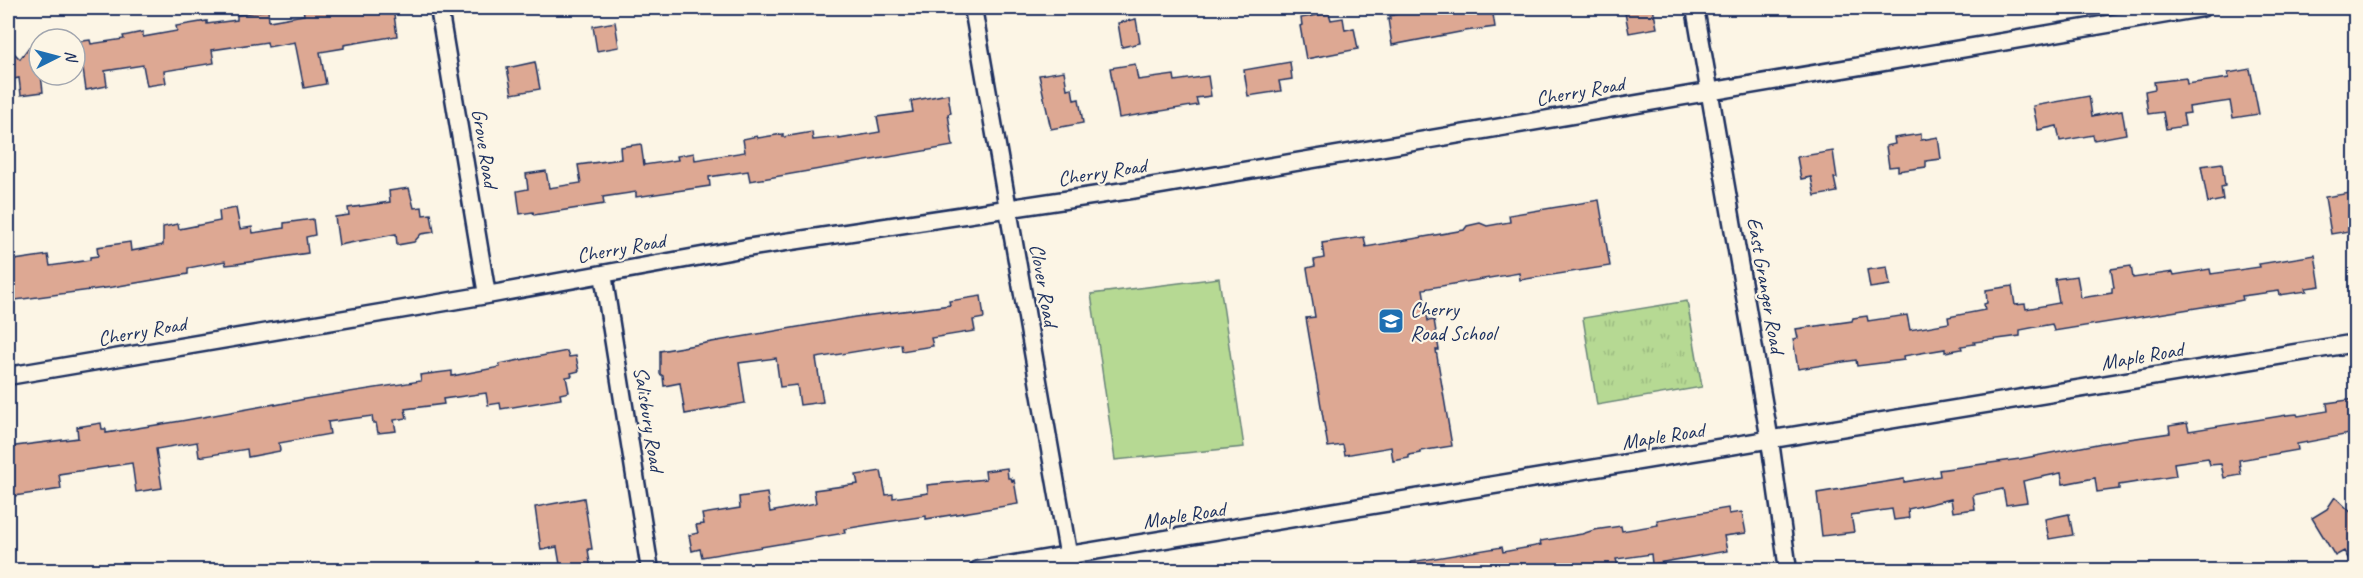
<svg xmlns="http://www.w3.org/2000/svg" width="2363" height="578" font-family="Caveat,sans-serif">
  <defs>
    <pattern id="park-tufts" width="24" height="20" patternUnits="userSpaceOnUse" patternTransform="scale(1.5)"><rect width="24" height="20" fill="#b6d993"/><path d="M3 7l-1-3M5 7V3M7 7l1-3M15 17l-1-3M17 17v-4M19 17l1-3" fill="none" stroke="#9cbb81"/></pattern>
  </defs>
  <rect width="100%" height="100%" fill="#fcf5e5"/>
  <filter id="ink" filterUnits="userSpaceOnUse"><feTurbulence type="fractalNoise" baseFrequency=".0167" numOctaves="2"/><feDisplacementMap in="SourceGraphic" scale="12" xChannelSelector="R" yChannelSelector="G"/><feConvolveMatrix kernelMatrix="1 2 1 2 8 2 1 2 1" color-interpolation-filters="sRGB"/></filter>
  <g filter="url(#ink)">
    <path fill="#b6d993" stroke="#688478" stroke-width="1.5" d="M1219,278L1244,447L1115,460L1091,294Z"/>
    <path fill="url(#park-tufts)" stroke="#688478" stroke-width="1.5" d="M1687,301L1702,387L1597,405L1583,318Z"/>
    <path fill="#dda893" stroke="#1b2f5e" stroke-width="1.5" d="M303,8H393L397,36L344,45V48L320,52L326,84L304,88L295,42L268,47L267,42L212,50L214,63L164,71L166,83L147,86L143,65L105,71L107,86L86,90L83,69L75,70V42L90,40L91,44L124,39L123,36L143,32V37L177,31L176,26L207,21V24L237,20V15L268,10L269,21L304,15Z
      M1396,8H1492L1495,27L1465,31L1392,45L1388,19H1390V16L1397,14Z
      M1624,8H1653L1657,28L1629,33Z
      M1329,13L1331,20L1343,18L1345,30L1354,28L1358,49L1306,59L1300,26L1302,25L1301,18Z
      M1136,19L1140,43L1122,47L1118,23Z
      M615,22L619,47L597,51L593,26Z
      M8,47L20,59L29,47L38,53L39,75H41L43,92L21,95L19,78L8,80Z
      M535,62L540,89L512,94L507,68Z
      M1290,62L1292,79L1279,81L1281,91L1248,96L1244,70Z
      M1135,64L1138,80L1174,75L1175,81L1208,76L1211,96L1196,98L1198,105L1119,118L1110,68Z
      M2250,69L2259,114L2233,118L2230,101L2189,107L2190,113L2183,114L2185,126L2166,129L2163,112L2148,114L2145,91L2155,89L2154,82L2186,78L2187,84L2229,78L2228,73Z
      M1064,71L1067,89L1072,88L1074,100L1079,99L1083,123L1051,129L1039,75Z
      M948,94L951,113L948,114L953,146L750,181L748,171L709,177L710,186L636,197V192L603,197L604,204L534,215L533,212L520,214L517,191L528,189L526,174L546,171L549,188L581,183L578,165L621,159L620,147L641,144L644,165L678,160L677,156L694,153L695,160L745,152L743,139L757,136L758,138L783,134V137L812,132L813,140L839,137V139L880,132L877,117L913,112L911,101Z
      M2089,96L2092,116L2122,110L2126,134L2094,140L2093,135L2060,141L2057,126L2038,130L2033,106Z
      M1921,134V140L1938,137L1941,159L1926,161V167L1898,171V166L1889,167L1886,146L1895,144L1894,138Z
      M1833,151L1837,178H1834L1837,192L1815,196L1811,177L1801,179L1797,157Z
      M2222,163L2225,186L2221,187L2223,200L2208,203L2201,166Z
      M409,188L414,208L422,207L423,215L431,214L434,232L421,234L414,242L397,245L396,234L339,245L335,217L349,215L348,208L390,202L389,191Z
      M2350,193L2355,230L2331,234L2325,197Z
      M1599,200L1610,266L1520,280L1519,273L1423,289L1428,321L1434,320L1439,350H1436L1452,446L1420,451V453L1409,455V458L1393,461L1391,447L1345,455L1343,445L1328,447L1306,318L1315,317L1307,268L1315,266L1314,260L1324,258L1322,243L1364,237L1366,247L1464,230L1467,226L1480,223L1487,226L1510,222L1509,215Z
      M236,208L240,229L252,227L253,233L284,228V223L313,219L315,235L306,237L308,253L236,264L226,265L225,261L188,268V274L113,287L8,301V261L48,255L50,266L90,260V257L98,256L97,247L130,242L131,251L163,245V227L178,224L179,229L220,221L219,211Z
      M2315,255L2320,286L2306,288L2307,291L2280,295L2279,291L2242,296L2243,300L2233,302L2054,331L2052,324L2020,330V336L1974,342L1975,344L1961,346L1962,349L1945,352V349L1903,356L1904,360L1857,366L1856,360L1798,369L1793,339L1798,338L1796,329L1852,321L1853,318L1867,316L1868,321L1907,315L1910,330L1949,323L1948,317L1985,310L1984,304L1987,303L1986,290L2012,286L2015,305L2025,304L2026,309L2059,303L2055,279L2077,276L2081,298L2112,293V288H2114L2111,269L2131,266L2133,278L2173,272L2174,275L2210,269L2211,274L2260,267L2259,264Z
      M1887,267L1890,285L1870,288L1867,270Z
      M981,296L984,318L973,320L975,331L931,338L933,346L902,351L901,344L816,358L823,402L800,405L797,385L780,387L776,358L739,363L745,403L685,414L680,383L664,386L663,376L660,374V351L855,317L950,305L949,301Z
      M567,351L569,357L576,356L579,371L571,373L572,376L566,377L569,392L560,394L561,399L501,409L500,403L488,405L486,393L443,399L444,404L405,409L407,418L394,420L396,431L378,433L376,423H373L372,416L328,422L330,434L279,443L280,451L248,457L247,449L199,457L197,442L156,449L162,488L136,492L132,463L59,474L61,489L8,497V447L78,438L77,427L101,423L102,429H106V433L181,421L275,404V405L305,399L421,381L420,375L452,371V376L500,367L499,364Z
      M2355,399V433L2297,444L2298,450L2239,460L2241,475L2224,478L2221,464L2210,465L2208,458L2174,463L2176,476L2119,485V489L2097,492L2095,478L2063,484L2061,473L2023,481L2027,502L2006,505L2003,489L1973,495L1975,509L1953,512L1951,499L1908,509L1909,518L1894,520L1892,509L1851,515L1854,532L1822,536L1817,493L1904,479V482L1940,476L1939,470L2020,459L2102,443L2170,433L2169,426L2187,423L2189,431L2287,415L2297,414L2298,416L2328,411L2327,403Z
      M1007,468L1008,478H1011L1012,481L1014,480L1018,504L926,519V516L886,522L844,529L845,533L702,557L700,549L692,551L689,535L698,533L696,525L704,524L702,514L740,508L739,497L767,493L770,512L816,503L814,490L858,484L856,475L881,471L886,495L893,494V498L928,493L927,485L986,479L985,471Z
      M2335,497L2355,516V570L2344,551L2335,556L2312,518L2327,509Z
      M584,498L592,549H588L591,570H561L557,547L541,550L535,507Z
      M1728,508L1729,514L1742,512L1746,533L1724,536L1727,551L1652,564L1651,554L1616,559L1618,566L1606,568V570H1412L1411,562L1502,547L1503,552L1541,545L1540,541L1582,534L1594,530L1621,526L1622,531L1658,525L1657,520Z
      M2069,514L2073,535L2049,539L2045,519Z"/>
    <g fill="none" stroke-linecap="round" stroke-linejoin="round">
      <g stroke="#1b2f5e" stroke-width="21">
        <path id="street" d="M439,8L487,295
          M973,8L1071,570
          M1695,8L1770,441L1788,570
          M603,274L650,570
          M8,376L487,295L746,248L1131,190L2202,8
          M978,570L2356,343"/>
      </g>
      <use href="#street" stroke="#fcf5e5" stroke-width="16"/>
    </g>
  </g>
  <defs>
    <g id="school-square" transform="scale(1.35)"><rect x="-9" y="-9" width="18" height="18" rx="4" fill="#1f6fb2" stroke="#fcf5e5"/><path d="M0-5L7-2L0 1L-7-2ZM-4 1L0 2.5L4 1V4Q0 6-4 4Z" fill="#fff"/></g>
  </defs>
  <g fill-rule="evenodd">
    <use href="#school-square" x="1391" y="321"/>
  </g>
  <g text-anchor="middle" stroke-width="4.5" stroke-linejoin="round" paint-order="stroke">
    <g font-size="21" fill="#1b2f5e" stroke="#fcf5e5">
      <text transform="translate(1580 91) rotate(-10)" y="7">Cherry Road</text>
      <text transform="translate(485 148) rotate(81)" y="7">Grove Road</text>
      <text transform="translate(1102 172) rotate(-9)" y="7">Cherry Road</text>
      <text transform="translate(621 248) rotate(-10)" y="7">Cherry Road</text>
      <text transform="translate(1044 285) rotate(80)" y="7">Clover Road</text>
      <text transform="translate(1766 285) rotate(80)" y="7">East Granger Road</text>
      <text transform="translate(142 331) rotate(-10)" y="7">Cherry Road</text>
      <text transform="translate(2142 356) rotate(-10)" y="7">Maple Road</text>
      <text transform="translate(649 419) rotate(81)" y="7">Salisbury Road</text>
      <text transform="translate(1663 436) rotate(-9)" y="7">Maple Road</text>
      <text transform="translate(1184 515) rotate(-9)" y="7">Maple Road</text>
    </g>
    <g font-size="21" fill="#1b2f5e" stroke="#fcf5e5" text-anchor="start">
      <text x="1410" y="316">Cherry<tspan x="1410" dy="24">Road School</tspan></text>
    </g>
  </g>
  <rect width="2363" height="578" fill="none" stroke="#fcf5e5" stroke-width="30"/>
  <rect x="15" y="15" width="2333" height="548" fill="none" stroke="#1b2f5e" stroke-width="2" filter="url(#ink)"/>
  <g transform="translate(57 57) rotate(84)"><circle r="28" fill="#fcf5e5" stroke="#a2a6af" stroke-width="1.5"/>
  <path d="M0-4.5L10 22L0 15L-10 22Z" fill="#1f6fb2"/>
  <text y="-9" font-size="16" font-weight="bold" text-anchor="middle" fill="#1b2f5e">N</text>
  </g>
</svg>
